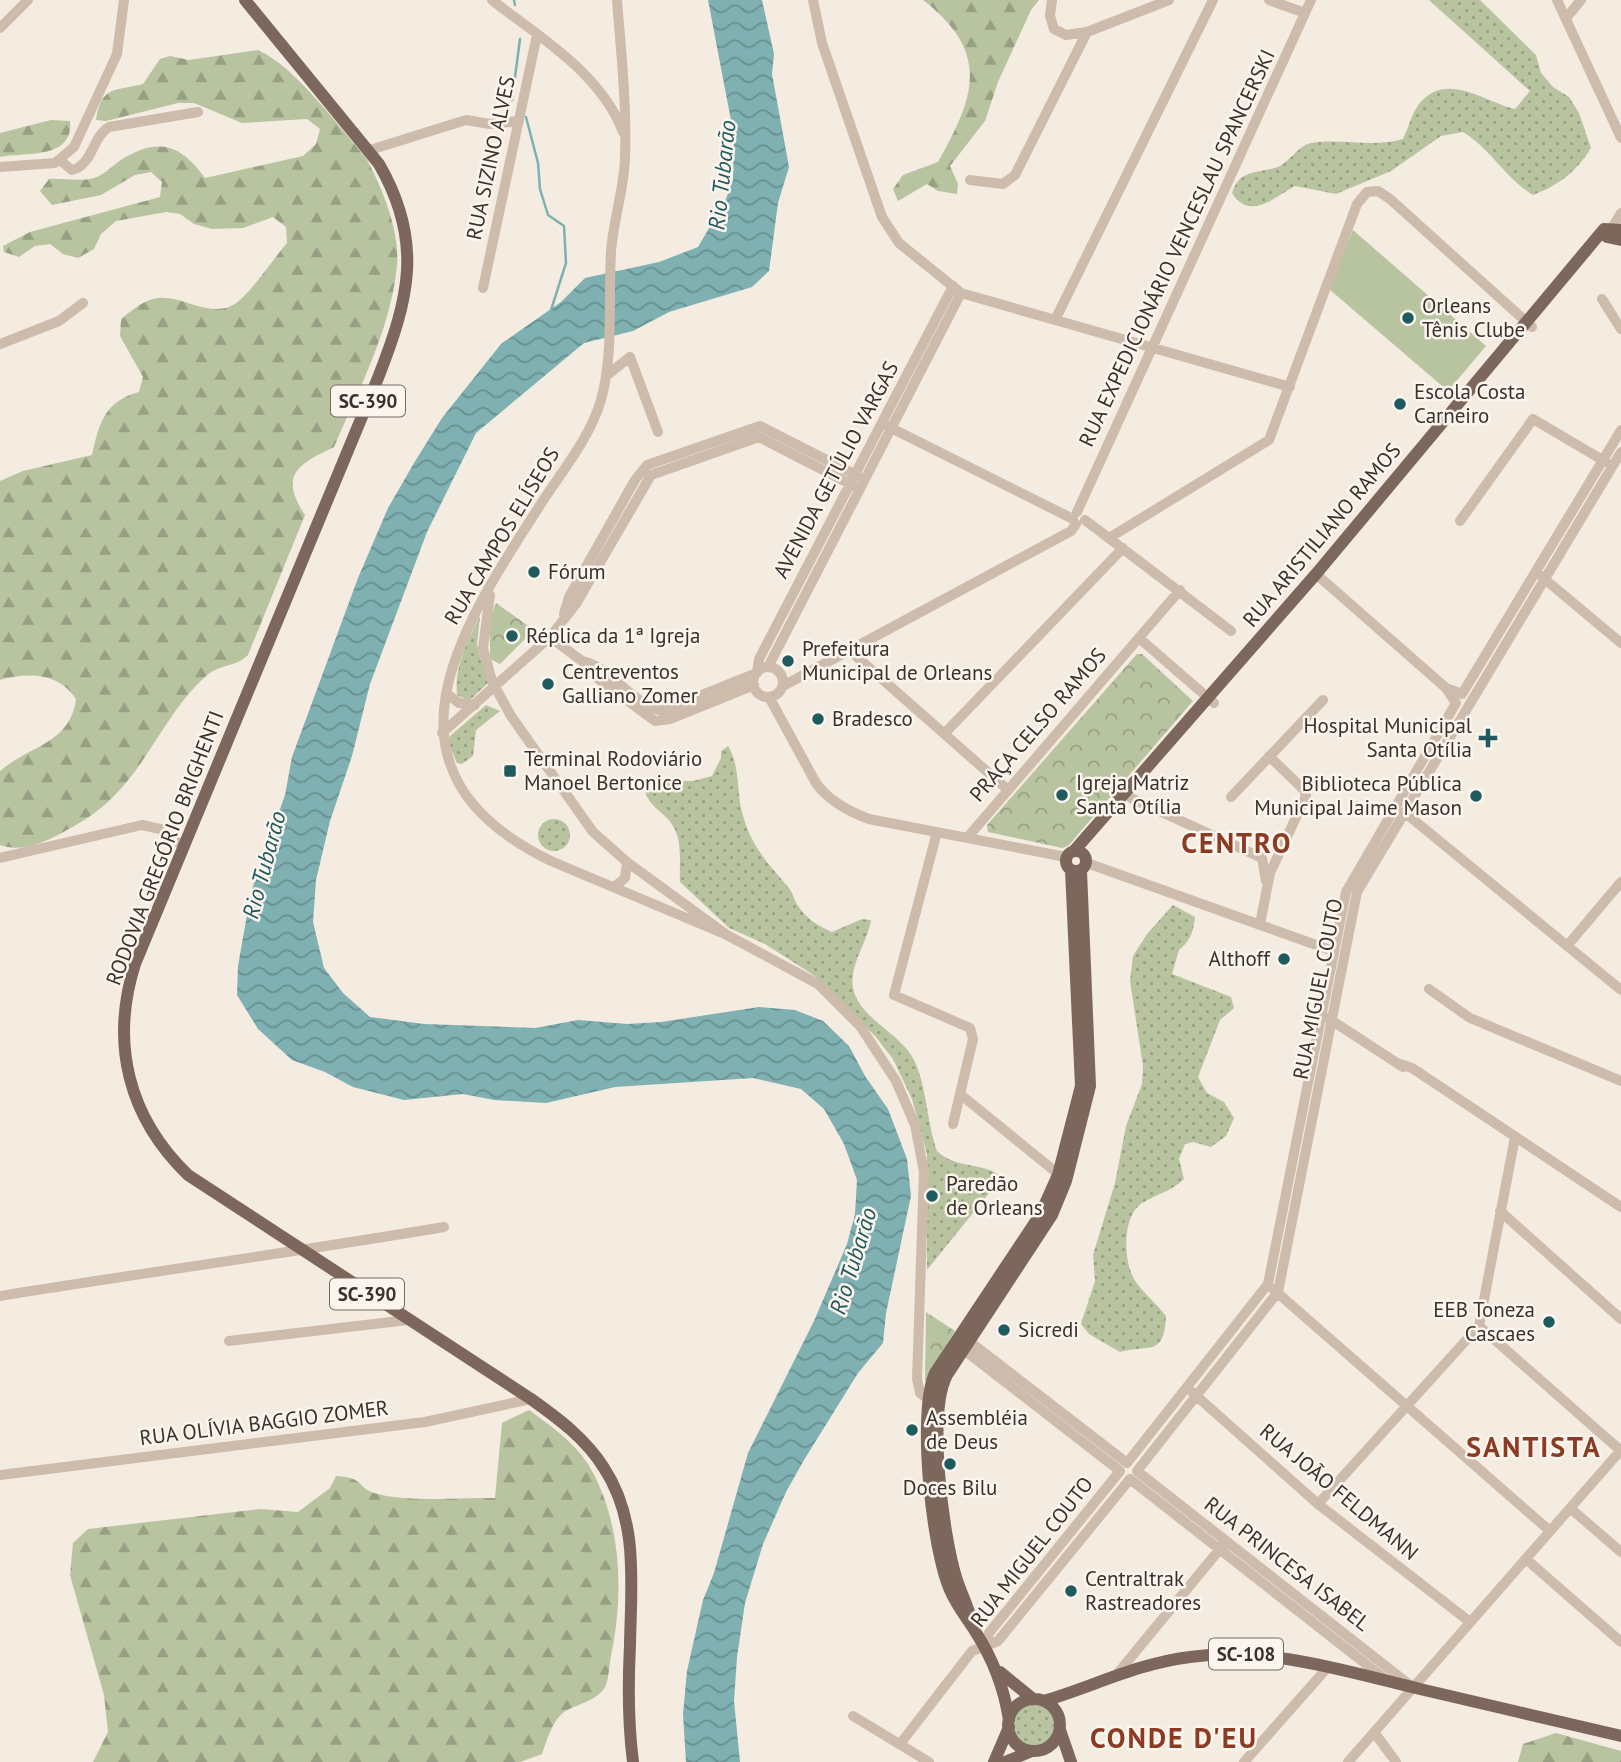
<svg xmlns="http://www.w3.org/2000/svg" width="1621" height="1762" font-family="'PT Sans',sans-serif">
  <defs>
    <pattern id="grass-dots" width="8" height="8" patternUnits="userSpaceOnUse" patternTransform="scale(1.75)"><rect width="8" height="8" fill="#b8c4a0"/><path d="M2 2h.1M6 6h.1" fill="none" stroke="#97a083" stroke-width="1.8" stroke-linecap="round"/></pattern>
    <pattern id="forest-firs" width="22" height="20" patternUnits="userSpaceOnUse" patternTransform="scale(1.75)"><rect width="22" height="20" fill="#b8c4a0"/><path d="M5 1l3.5 6h-7zM16 11l3.5 6h-7z" fill="#97a083"/></pattern>
    <pattern id="park-crowns" width="20" height="18" patternUnits="userSpaceOnUse" patternTransform="scale(1.75)"><rect width="20" height="18" fill="#b8c4a0"/><path d="M2 6a3 3 0 1 1 6 0M12 15a3 3 0 1 1 6 0" fill="none" stroke="#97a083"/></pattern>
    <pattern id="water-waves" width="16" height="10" patternUnits="userSpaceOnUse" patternTransform="scale(1.75)"><rect width="16" height="10" fill="#7fb0b2"/><path d="M0 5q4-4 8 0t8 0" fill="none" stroke="#699091"/></pattern>
  </defs>
  <rect width="100%" height="100%" fill="#f4ebe1"/>
  <path fill="url(#grass-dots)" d="M1429,0H1480L1536,55L1541,73L1553,87L1569,97L1579,113L1591,148C1577,171 1559,185 1533,195C1505,178 1491,149 1463,132L1441,136L1391,171L1336,194L1295,186C1276,196 1250,222 1232,193C1239,170 1256,173 1275,168C1289,164 1297,146 1311,143C1342,138 1372,148 1403,139C1408,129 1412,113 1419,104C1446,70 1485,102 1515,109L1530,91Z
    M480,616L477,645L488,683L469,701L457,695C454,667 468,640 480,616Z
    M486,705L500,711L476,730L473,756L462,764L457,763L448,742L450,736Z
    M728,746C739,763 737,788 741,808C750,846 765,859 788,887C793,892 794,900 798,906C807,919 818,926 832,932L862,919L871,920C868,941 849,965 853,988C859,1019 902,1033 915,1062C927,1089 927,1123 937,1151C957,1170 982,1161 1002,1177L927,1270V1154L912,1099L893,1059L875,1036L815,976L765,944L729,928L680,882C679,864 683,842 673,826C665,812 648,806 645,791L655,781H693L712,776L721,758V751Z
    M538 835a16 16 0 1 1 32 0a16 16 0 1 1-32 0Z
    M1173,905L1195,917C1194,930 1190,942 1179,950L1172,974L1231,997L1234,1008L1220,1020L1198,1077L1207,1093L1224,1102L1234,1118L1226,1136L1211,1147L1193,1142L1185,1144L1179,1159L1184,1179C1172,1191 1157,1194 1142,1203C1122,1216 1123,1260 1134,1279C1142,1292 1156,1303 1166,1316C1164,1357 1150,1344 1120,1352L1089,1334L1081,1324L1095,1281L1093,1255L1115,1183L1126,1126L1142,1084L1143,1066L1130,981L1133,956L1147,934Z
    M1013 1725a21 21 0 1 1 42 0a21 21 0 1 1-42 0Z"/>
  <path fill="url(#forest-firs)" d="M923,0H1039L1031,10L998,82L985,121L950,166L958,184L957,194L938,191L927,184L898,201L893,189L903,175L938,162C976,95 990,52 923,0Z
    M258,50C297,68 337,125 366,158C382,187 400,231 397,265C391,329 359,389 334,447C299,464 278,474 305,515L248,655C237,667 219,664 206,676C168,710 150,760 114,796C97,814 74,827 52,838C35,846 17,851 0,845V771C29,746 71,743 76,699C59,673 29,672 0,680V481L23,471L92,455C99,423 105,401 139,392L143,377L120,336L121,319C130,312 141,302 153,299C180,292 206,319 233,305C250,295 273,259 287,243L286,227L273,217L243,228L212,229L194,224L180,214L166,212L116,221L101,234L94,249L78,258L63,254L50,244L35,246L19,257L4,252L3,246L30,232L160,197L162,182L151,172L135,175L101,195L52,205L40,191L49,179C62,178 81,182 94,178C103,176 113,165 121,160C159,136 181,145 205,178L303,156L316,144L320,129L307,119L242,123L194,103H178L106,121L96,120C101,85 116,91 143,84L160,59L170,56L189,60Z
    M51,120L70,121C74,160 25,152 0,157V133Z
    M529,1410C550,1425 574,1442 588,1464C622,1520 624,1594 611,1656C609,1665 609,1680 605,1687C596,1702 576,1704 564,1712C552,1721 547,1740 542,1754L520,1762H93L108,1732L104,1695L70,1575L73,1543L88,1529L260,1509L298,1512L330,1488L336,1476C366,1478 356,1487 374,1493C407,1503 460,1497 495,1498L502,1423Z
    M1556,1733L1621,1751V1762H1518L1523,1744Z"/>
  <path fill="url(#park-crowns)" d="M496,603L534,630L500,664L490,659V620Z
    M1137,654H1142L1193,701L1068,846L1062,848L988,832L987,825Z
    M926,1312L955,1331L925,1382Z"/>
  <path fill="#b8c4a0" d="M1353,230L1486,346L1448,391L1329,289Z"/>
  <path fill="url(#water-waves)" d="M708,0H762L774,54L772,74L789,167L778,203L769,271L752,287L669,312L633,331L584,343L476,433L427,532L370,684L352,756L330,821L316,880L313,922L324,968L343,993L370,1017L424,1024L535,1028L578,1020L627,1024L661,1022L759,1007L795,1010L823,1021L849,1046L865,1076L888,1109L907,1159L911,1196L886,1313L883,1343L858,1373L804,1460L786,1492L763,1544L745,1603L737,1657L734,1701L740,1762H686L683,1714L687,1671L703,1600L714,1573L748,1453L814,1321L847,1244L855,1214L857,1180L844,1144L824,1109L801,1089L753,1078L615,1087L546,1103L494,1100L463,1094L404,1100L353,1087L325,1072L292,1060L258,1029L237,995L238,966L251,892L285,795L292,757L358,578L388,508L414,463L442,418L501,344L561,302L585,278L659,262L698,247L726,199L733,180L734,136Z"/>
  <g fill="none" stroke-linecap="round" stroke-linejoin="round">
    <path stroke="#7fb0b2" stroke-width="2.5" d="M514,0L515,5
      M512,100L520,39
      M526,117L538,163L540,189L548,215L564,226L566,263L551,310"/>
    <path stroke="#cdbbac" stroke-width="10" d="M492,0C539,37 601,73 623,132
      M617,0C621,52 627,106 625,158C624,190 613,221 611,252C608,300 614,353 601,400C591,435 566,466 546,496C464,623 361,769 551,861L727,935
      M813,0L822,43L882,217L899,243L961,293L1290,387
      M1052,0L1050,16L1054,29L1066,35L1087,32L1169,0
      M1269,0L1305,13
      M1557,0L1621,138
      M1567,17L1581,0
      M0,28L28,0
      M370,150L466,120L490,124L519,121
      M61,161L72,170C93,165 92,137 109,127L198,112
      M0,167L55,163L74,147L117,54L124,0
      M970,180L1003,184L1015,175L1087,32
      M1612,228L1621,213
      M483,288L537,35
      M1602,299L1621,329
      M1055,320L1213,0
      M0,344L59,321L83,303
      M606,376L630,357L658,432
      M885,425L1073,519
      M1077,512L1311,0
      M1085,520L1231,631
      M1460,521L1533,419L1606,462
      M1109,538L1269,440L1357,204L1367,192L1378,191L1390,199L1532,327
      M1541,576L1621,643
      M490,595L483,648L492,681L511,716L593,832L627,862L727,935L818,984L860,1026L896,1081L915,1125L924,1172L917,1379L920,1393L928,1399
      M564,614L569,597L635,480L647,465L760,426L858,476
      M550,637L582,661L589,672L655,721L670,719L754,685
      M1139,638L1214,703
      M849,650L1008,790
      M582,661C613,668 631,704 662,711L757,673L759,659L953,286
      M768,667L961,293
      M753 682a15 15 0 1 1 30 0a15 15 0 1 1-30 0Z
      M783,686L1071,531L1076,524
      M1446,688L1462,694L1621,430
      M446,693L459,703L475,705
      M769,697L816,783C828,800 850,812 869,819L1066,857
      M442,733L550,637L576,604L651,475L759,437L860,489
      M944,734L1123,548
      M1231,797L1323,700
      M1131,798L1262,858L1266,881
      M1404,812L1621,990
      M937,832L894,995L970,1028L973,1039L960,1094L1063,1178
      M967,838L1180,590
      M0,858L142,825L160,829L183,846
      M1087,863L1333,951
      M614,887L625,878L627,862
      M1260,924L1270,873L1306,796L1304,790L1269,756
      M1567,946L1621,882
      M1429,989L1470,1018L1621,1081
      M1328,1018L1403,1067
      M1400,1064L1412,1068L1621,1207
      M953,1124L960,1094
      M1500,1211L1621,1319
      M1273,1289L1550,1531
      M0,1296C148,1272 296,1252 444,1227
      M1479,1326L1621,1451
      M965,1338L1127,1463L1268,1284L1346,892L1456,703L1446,688L1316,574
      M229,1341L408,1320
      M959,1346L1120,1471L989,1633L984,1646
      M1192,1392L1318,1504L1470,1622
      M0,1475L425,1422L531,1399
      M1318,1504L1479,1326L1515,1137
      M1570,1508L1621,1552
      M1526,1559L1621,1642
      M1118,1673L1224,1544
      M1411,1686L1137,1471L1278,1292L1357,892L1621,452
      M853,1716L929,1762
      M1374,1732L1396,1762
      M900,1744L972,1651L998,1641L1130,1479L1385,1679
      M1244,1762L1328,1667
      M1348,1762L1621,1450"/>
    <path stroke="#7d675c" stroke-width="12" d="M245,0L379,164C424,242 409,299 378,378L135,964C110,1043 128,1117 188,1175L531,1399C559,1419 586,1439 604,1468C639,1521 631,1585 630,1645C628,1684 628,1723 633,1762
      M1607,237L1621,240
      M1066 861a10 10 0 1 1 20 0a10 10 0 1 1-20 0Z
      M1074,851L1316,574L1604,229L1621,230
      M973,1627C970,1609 961,1594 956,1577C943,1535 927,1413 947,1375L1052,1215L1066,1181L1090,1086L1081,871
      M1000,1672L1033,1699
      M1008 1725a26 26 0 1 1 52 0a26 26 0 1 1-52 0Z
      M1044,1701C1095,1686 1135,1664 1190,1657C1267,1646 1345,1671 1420,1689C1487,1705 1554,1720 1621,1736
      M1009,1720C1004,1687 993,1659 975,1631C966,1617 957,1606 950,1590C932,1550 917,1412 935,1373L1040,1215L1058,1175L1081,1086L1071,870
      M1060,1730L1071,1762
      M994,1762L1009,1727
      M1005,1762L1032,1751"/>
  </g>
  <g fill="#1f5a5e" stroke="#fbf5ee" stroke-width="2.5">
    <circle cx="1408" cy="318" r="7"/>
    <circle cx="1400" cy="404" r="7"/>
    <circle cx="534" cy="572" r="7"/>
    <circle cx="512" cy="636" r="7"/>
    <circle cx="788" cy="661" r="7"/>
    <circle cx="548" cy="684" r="7"/>
    <circle cx="818" cy="719" r="7"/>
    <path d="M1484.5 727.5h7v7h7v7h-7v7h-7v-7h-7v-7h7z"/>
    <rect x="503" y="764" width="14" height="14" rx="3.5"/>
    <circle cx="1062" cy="795" r="7"/>
    <circle cx="1476" cy="796" r="7"/>
    <circle cx="1284" cy="959" r="7"/>
    <circle cx="932" cy="1196" r="7"/>
    <circle cx="1549" cy="1322" r="7"/>
    <circle cx="1004" cy="1330" r="7"/>
    <circle cx="912" cy="1430" r="7"/>
    <circle cx="950" cy="1464" r="7"/>
    <circle cx="1071" cy="1591" r="7"/>
  </g>
  <g text-anchor="middle" stroke-width="5" stroke-linejoin="round" paint-order="stroke">
    <g fill="#fbf5ee" stroke="#756b66" stroke-width="2">
      <rect x="331" y="385.5" width="74" height="31" rx="5"/>
      <rect x="330" y="1278.5" width="74" height="31" rx="5"/>
      <rect x="1209" y="1638.5" width="74" height="31" rx="5"/>
    </g>
    <g font-size="19" font-weight="bold" fill="#3b302b">
      <text x="368" y="408">SC-390</text>
      <text x="367" y="1301">SC-390</text>
      <text x="1246" y="1661">SC-108</text>
    </g>
    <g font-size="21" fill="#3b302b" stroke="#fbf5ee">
      <text transform="translate(491 158) rotate(-78)" y="7">RUA SIZINO ALVES</text>
      <text transform="translate(1177 248) rotate(-65)" y="7">RUA EXPEDICIONÁRIO VENCESLAU SPANCERSKI</text>
      <text transform="translate(836 470) rotate(-62)" y="7">AVENIDA GETÚLIO VARGAS</text>
      <text transform="translate(1322 535) rotate(-50)" y="7">RUA ARISTILIANO RAMOS</text>
      <text transform="translate(502 536) rotate(-59)" y="7">RUA CAMPOS ELÍSEOS</text>
      <text transform="translate(1038 725) rotate(-49)" y="7">PRAÇA CELSO RAMOS</text>
      <text transform="translate(165 848) rotate(-69)" y="7">RODOVIA GREGÓRIO BRIGHENTI</text>
      <text transform="translate(1318 989) rotate(-79)" y="7">RUA MIGUEL COUTO</text>
      <text transform="translate(264 1423) rotate(-7)" y="7">RUA OLÍVIA BAGGIO ZOMER</text>
      <text transform="translate(1339 1492) rotate(40)" y="7">RUA JOÃO FELDMANN</text>
      <text transform="translate(1032 1552) rotate(-52)" y="7">RUA MIGUEL COUTO</text>
      <text transform="translate(1287 1564) rotate(38)" y="7">RUA PRINCESA ISABEL</text>
    </g>
    <g font-size="21" fill="#3b302b" stroke="#fbf5ee" text-anchor="start">
      <text x="1422" y="313">Orleans<tspan x="1422" dy="24">Tênis Clube</tspan></text>
      <text x="1414" y="399">Escola Costa<tspan x="1414" dy="24">Carneiro</tspan></text>
      <text x="548" y="579">Fórum</text>
      <text x="526" y="643">Réplica da 1ª Igreja</text>
      <text x="802" y="656">Prefeitura<tspan x="802" dy="24">Municipal de Orleans</tspan></text>
      <text x="562" y="679">Centreventos<tspan x="562" dy="24">Galliano Zomer</tspan></text>
      <text x="832" y="726">Bradesco</text>
      <text x="1472" y="733" text-anchor="end">Hospital Municipal<tspan x="1472" dy="24">Santa Otília</tspan></text>
      <text x="524" y="766">Terminal Rodoviário<tspan x="524" dy="24">Manoel Bertonice</tspan></text>
      <text x="1076" y="790">Igreja Matriz<tspan x="1076" dy="24">Santa Otília</tspan></text>
      <text x="1462" y="791" text-anchor="end">Biblioteca Pública<tspan x="1462" dy="24">Municipal Jaime Mason</tspan></text>
      <text x="1270" y="966" text-anchor="end">Althoff</text>
      <text x="946" y="1191">Paredão<tspan x="946" dy="24">de Orleans</tspan></text>
      <text x="1535" y="1317" text-anchor="end">EEB Toneza<tspan x="1535" dy="24">Cascaes</tspan></text>
      <text x="1018" y="1337">Sicredi</text>
      <text x="926" y="1425">Assembléia<tspan x="926" dy="24">de Deus</tspan></text>
      <text x="950" y="1495" text-anchor="middle">Doces Bilu</text>
      <text x="1085" y="1586">Centraltrak<tspan x="1085" dy="24">Rastreadores</tspan></text>
    </g>
    <g font-size="23" font-style="italic" fill="#1f5a5e" stroke="#fbf5ee">
      <text transform="translate(722 175) rotate(-84)" y="8">Rio Tubarão</text>
      <text transform="translate(264 865) rotate(-75)" y="8">Rio Tubarão</text>
      <text transform="translate(853 1261) rotate(-73)" y="8">Rio Tubarão</text>
    </g>
    <g font-size="28" font-weight="bold" letter-spacing="2" fill="#8c3b22" stroke="#fbf5ee">
      <text x="1237" y="853">CENTRO</text>
      <text x="1534" y="1457">SANTISTA</text>
      <text x="1174" y="1748">CONDE D'EU</text>
    </g>
  </g>
</svg>
